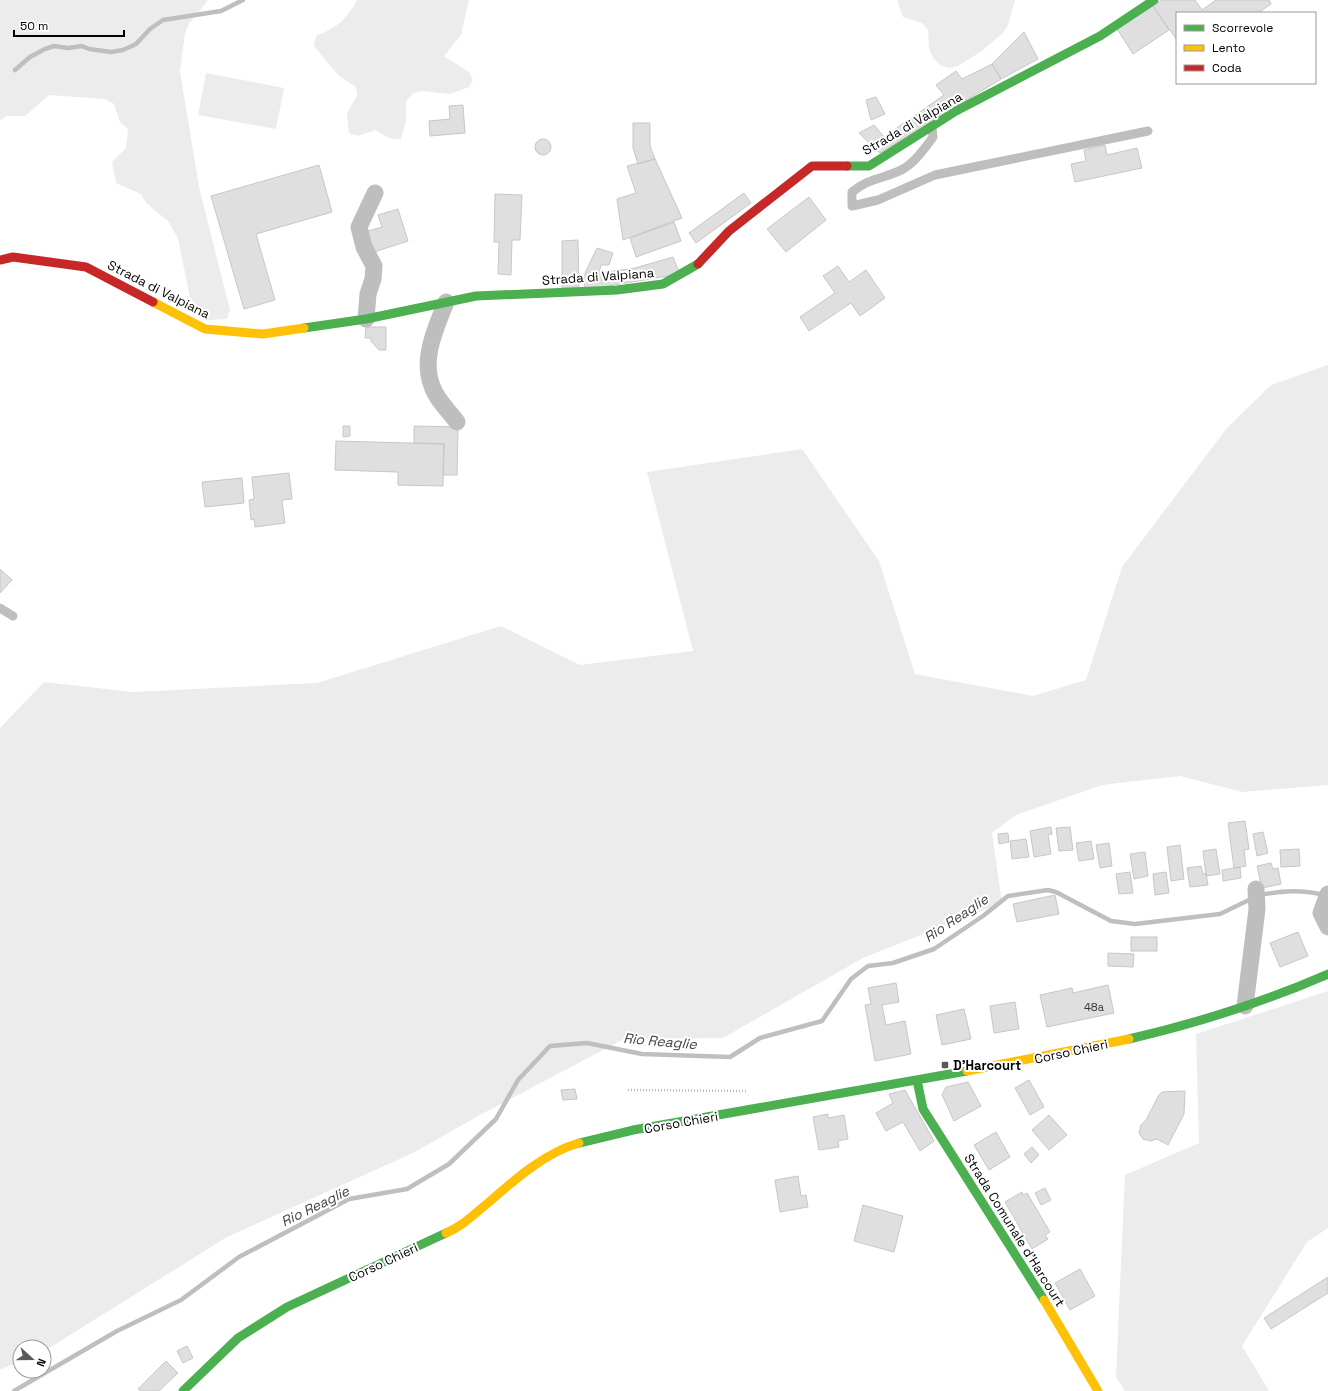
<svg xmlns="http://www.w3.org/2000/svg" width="1328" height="1391" font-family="'Space Grotesk',sans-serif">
  <rect width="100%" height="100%" fill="#fff"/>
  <path fill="#ececec" d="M0,0H208L189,24L185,33L180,71L199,187L230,310L227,319L208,320L190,297L178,239L169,222L146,203L141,194L116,183L112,162L126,148L128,129L120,122L114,104L105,99L49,95L25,116H7L0,120Z
    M357,0H469L461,35L444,56L469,72L473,80L469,87L450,94L421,91L412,94L406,102V121L401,139H391L375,130L358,136L349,133L347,113L357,96L356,87L339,76L314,46L316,36C337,27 346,21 357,0Z
    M897,0H1015L1008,25L1003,33L982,51L958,66L949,68L940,65L933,58L929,49L928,30L922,23L903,17Z
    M206,73L284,88L276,129L198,115Z
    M1328,365V785L1242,792L1180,776L1102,785L1016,815L992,833L1002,903L865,957L723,1038L624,1039L480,1115L413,1153L227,1237L54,1345L44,1350V1347H20V1361L0,1370V728L44,682L133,692L317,683L501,626L580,665L693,651L647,472L802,449L879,561L915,674L1033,696L1086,680L1122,567L1227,428L1271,385Z
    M1328,991V1228L1307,1242L1242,1346L1269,1391H1125L1116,1377L1125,1175L1199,1143L1196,1034Z"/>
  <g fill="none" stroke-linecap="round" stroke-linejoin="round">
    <path stroke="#bfbfbf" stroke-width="4.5" d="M15,70L30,57L45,49L54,46L68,48L82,46L89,49L111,52L123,50L136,44L150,29L163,20L221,11L243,0
      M1260,895C1282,891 1301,889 1324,895
      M14,1391L117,1331L181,1300L239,1257L349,1199L407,1189L449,1164L496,1119L518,1080L550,1046L587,1043L642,1054L730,1057L760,1038L822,1021L851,979L868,966L893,963L934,949L983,916L1008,896L1048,890L1056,892L1111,921L1135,924L1220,914L1253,898"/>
  </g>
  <path fill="#dfdfdf" stroke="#c7c7c7" d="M1162,0H1195L1202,10L1216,0H1269L1271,4L1258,13H1177V40L1153,6Z
    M1153,6L1169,30L1133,54L1117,29Z
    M1024,32L1038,59L1001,79L992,64Z
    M992,64L1001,79L880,153L859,133L874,125L884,137L944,95L936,85L956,71L962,79Z
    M876,97L885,114L871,120L866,100Z
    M463,105L465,133L430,136L429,121L450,119L449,106Z
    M633,123H650V146L655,159L638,164L633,148Z
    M535 147a8 8 0 1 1 16 0a8 8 0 1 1-16 0Z
    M1105,145L1107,155L1137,148L1142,168L1075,182L1071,164L1086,161L1084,150Z
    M655,159L682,218L623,240L617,199L636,193L627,166Z
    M319,165L332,212L256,234L275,300L244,309L211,196Z
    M744,193L751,203L696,243L689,233Z
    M495,194L522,195L520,240H512L511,275L498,274L499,242H494Z
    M809,197L826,220L786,252L767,229Z
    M398,209L408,241L371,253L365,232L382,227L378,215Z
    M674,222L681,241L636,257L630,238Z
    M578,240L579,287L562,288V241Z
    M597,248L613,253L609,265H601L599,273L635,268L673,257L680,274L584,290L585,273Z
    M838,266L849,282L866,270L885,298L860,316L851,303L809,331L800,317L835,293L823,276Z
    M366,327H386V350H379L371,341V338H365Z
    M343,426H350V436L343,437Z
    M414,426L458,427L457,475H443L444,444L414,443Z
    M336,441L444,444L443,486L398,485V472L335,470Z
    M289,473L292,499L282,500L285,523L255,527L254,519L251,520L249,500L254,499L252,477Z
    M242,478L244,503L205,507L202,482Z
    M0,569L12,580L0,593Z
    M1245,821L1249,849L1244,850L1246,866L1234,868L1228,823Z
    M1051,827L1052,834L1048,835L1051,854L1034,857L1030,831Z
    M1070,827L1073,850L1059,851L1056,828Z
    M1263,832L1268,853L1257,856L1253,834Z
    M1008,833L1009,842L999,844L998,834Z
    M1026,839L1029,857L1012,859L1010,841Z
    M1091,841L1094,859L1079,861L1076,843Z
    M1109,843L1112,866L1100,868L1096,845Z
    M1180,845L1184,879L1171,881L1167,847Z
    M1216,849L1220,874L1206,876L1203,851Z
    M1299,849L1300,866L1281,867L1280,850Z
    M1145,852L1148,876L1134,879L1130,854Z
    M1271,863L1273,869L1278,868L1281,884L1262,888L1257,866Z
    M1201,866L1203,874L1206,873L1208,885L1190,887L1187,868Z
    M1240,867L1241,878L1223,881L1222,870Z
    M1130,872L1133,893L1119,894L1116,874Z
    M1166,872L1169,893L1155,895L1153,874Z
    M1055,895L1059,914L1017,922L1013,904Z
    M1298,932L1308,956L1280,967L1270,943Z
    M1131,937H1157V951H1131Z
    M1108,953L1134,954L1133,967L1108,966Z
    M896,983L899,1002L882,1005L886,1025L905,1021L911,1054L875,1061L865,1005L871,1004L868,988Z
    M1108,985L1114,1013L1047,1027L1040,995L1072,988L1073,993Z
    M1015,1002L1019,1029L994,1033L990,1006Z
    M964,1009L971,1039L942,1045L936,1015Z
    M1029,1080L1044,1107L1030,1115L1015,1088Z
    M968,1082L981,1106L954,1121L942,1095L946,1087Z
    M575,1089L577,1099L563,1100L561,1090Z
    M905,1090L934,1141L920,1151L903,1122L886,1131L876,1113L893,1103L889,1094Z
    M1185,1091L1184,1114L1168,1145L1157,1139L1151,1141L1143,1139L1139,1133L1141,1125L1146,1120L1159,1095L1162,1092Z
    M828,1114V1118L844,1115L848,1139L838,1141L839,1147L819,1150L813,1117Z
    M1049,1115L1067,1135L1049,1150L1032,1130Z
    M996,1132L1010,1157L989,1170L974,1145Z
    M1032,1147L1039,1155L1031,1163L1024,1154Z
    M798,1176L801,1196L806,1195L808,1207L780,1212L775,1180Z
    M1045,1188L1051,1200L1041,1205L1035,1193Z
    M1022,1192L1023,1195L1027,1193L1050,1232L1045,1235L1048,1239L1032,1249L1005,1202Z
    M863,1205L903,1216L894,1252L854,1241Z
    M1080,1269L1095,1296L1070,1310L1055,1283Z
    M1328,1277V1293L1271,1329L1264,1318Z
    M187,1346L193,1358L183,1363L177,1351Z
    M166,1361L178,1373L159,1391H141L138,1389Z"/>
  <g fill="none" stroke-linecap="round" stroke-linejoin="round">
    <path stroke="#b9b9b9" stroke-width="2.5" stroke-dasharray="1 2" stroke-linecap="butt" d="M628,1090L746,1091"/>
    <path stroke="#bebebe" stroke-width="9" d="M932,128L933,137C925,148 915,162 903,169C885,179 870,177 852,192V206L878,200L935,175L1148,131
      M0,608L13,616"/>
    <path stroke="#bebebe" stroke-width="17" d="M446,302C436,328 421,358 432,386C436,399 449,411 457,422
      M366,319L368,294L373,279L374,266L364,247L359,227L375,193
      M1328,894L1321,913L1328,927
      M1245,1006L1257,909L1256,889"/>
    <path stroke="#4caf50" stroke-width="9" d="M847,166H869L956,111L1100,36L1154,0
      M304,328L366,319L476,296L617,290L663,284L698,264
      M1129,1039C1198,1023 1264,1002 1328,974
      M917,1080L923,1109L1044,1300
      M579,1143L633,1130L967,1071
      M183,1391L238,1338L287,1307L446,1233"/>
    <path stroke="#ffc107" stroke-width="9" d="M153,302L205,329L263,334L304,328
      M967,1071L1129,1039
      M446,1233C463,1226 474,1214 488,1203C514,1180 546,1152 579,1143
      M1044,1300L1098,1391"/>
    <path stroke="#c62828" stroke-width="9" d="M0,260L13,257L86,267L153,302
      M698,264L729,231L812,166H847"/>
  </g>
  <rect fill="#595959" stroke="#fff" stroke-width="1.5" x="941" y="1061" width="8" height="8" rx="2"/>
  <g text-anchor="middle" stroke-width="4" stroke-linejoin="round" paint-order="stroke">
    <g font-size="11" fill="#383838">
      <text x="1094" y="1011">48a</text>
    </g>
    <g font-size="13" fill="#000" stroke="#fff">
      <text transform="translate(912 123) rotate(-30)" y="5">Strada di Valpiana</text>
      <text transform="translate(598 276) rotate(-4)" y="5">Strada di Valpiana</text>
      <text transform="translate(159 289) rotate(27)" y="5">Strada di Valpiana</text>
      <text transform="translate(1071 1051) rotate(-12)" y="5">Corso Chieri</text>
      <text transform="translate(681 1122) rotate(-10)" y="5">Corso Chieri</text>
      <text transform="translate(1015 1230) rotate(58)" y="5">Strada Comunale d'Harcourt</text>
      <text transform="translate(383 1262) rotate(-25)" y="5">Corso Chieri</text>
    </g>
    <g font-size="13" font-weight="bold" fill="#000" stroke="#fff" text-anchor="start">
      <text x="953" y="1070">D'Harcourt</text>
    </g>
    <g font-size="14" font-style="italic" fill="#444" stroke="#fff">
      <text transform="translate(956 918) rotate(-34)" y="5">Rio Reaglie</text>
      <text transform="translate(660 1041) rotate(5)" y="5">Rio Reaglie</text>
      <text transform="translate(315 1206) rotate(-26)" y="5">Rio Reaglie</text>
    </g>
  </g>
  <rect x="1176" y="12" width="140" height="72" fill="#ffffff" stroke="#999999"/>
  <rect x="1184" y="25" width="20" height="6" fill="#4caf50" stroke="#999999"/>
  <text x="1212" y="32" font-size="12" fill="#000000">Scorrevole</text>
  <rect x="1184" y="45" width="20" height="6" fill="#ffc107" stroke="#999999"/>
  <text x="1212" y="52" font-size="12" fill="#000000">Lento</text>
  <rect x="1184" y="65" width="20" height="6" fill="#c62828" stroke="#999999"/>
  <text x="1212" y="72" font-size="12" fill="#000000">Coda</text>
  <g transform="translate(32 1359) rotate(111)"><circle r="19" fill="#ffffff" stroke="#999999"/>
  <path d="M0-3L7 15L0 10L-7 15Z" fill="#595959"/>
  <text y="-6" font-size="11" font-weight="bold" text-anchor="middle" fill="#000000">N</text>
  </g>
  <path d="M14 30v6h110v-6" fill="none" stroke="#000000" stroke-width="2"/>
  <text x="20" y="30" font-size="12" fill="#000000" stroke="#ffffff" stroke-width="3" paint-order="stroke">50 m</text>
</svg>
